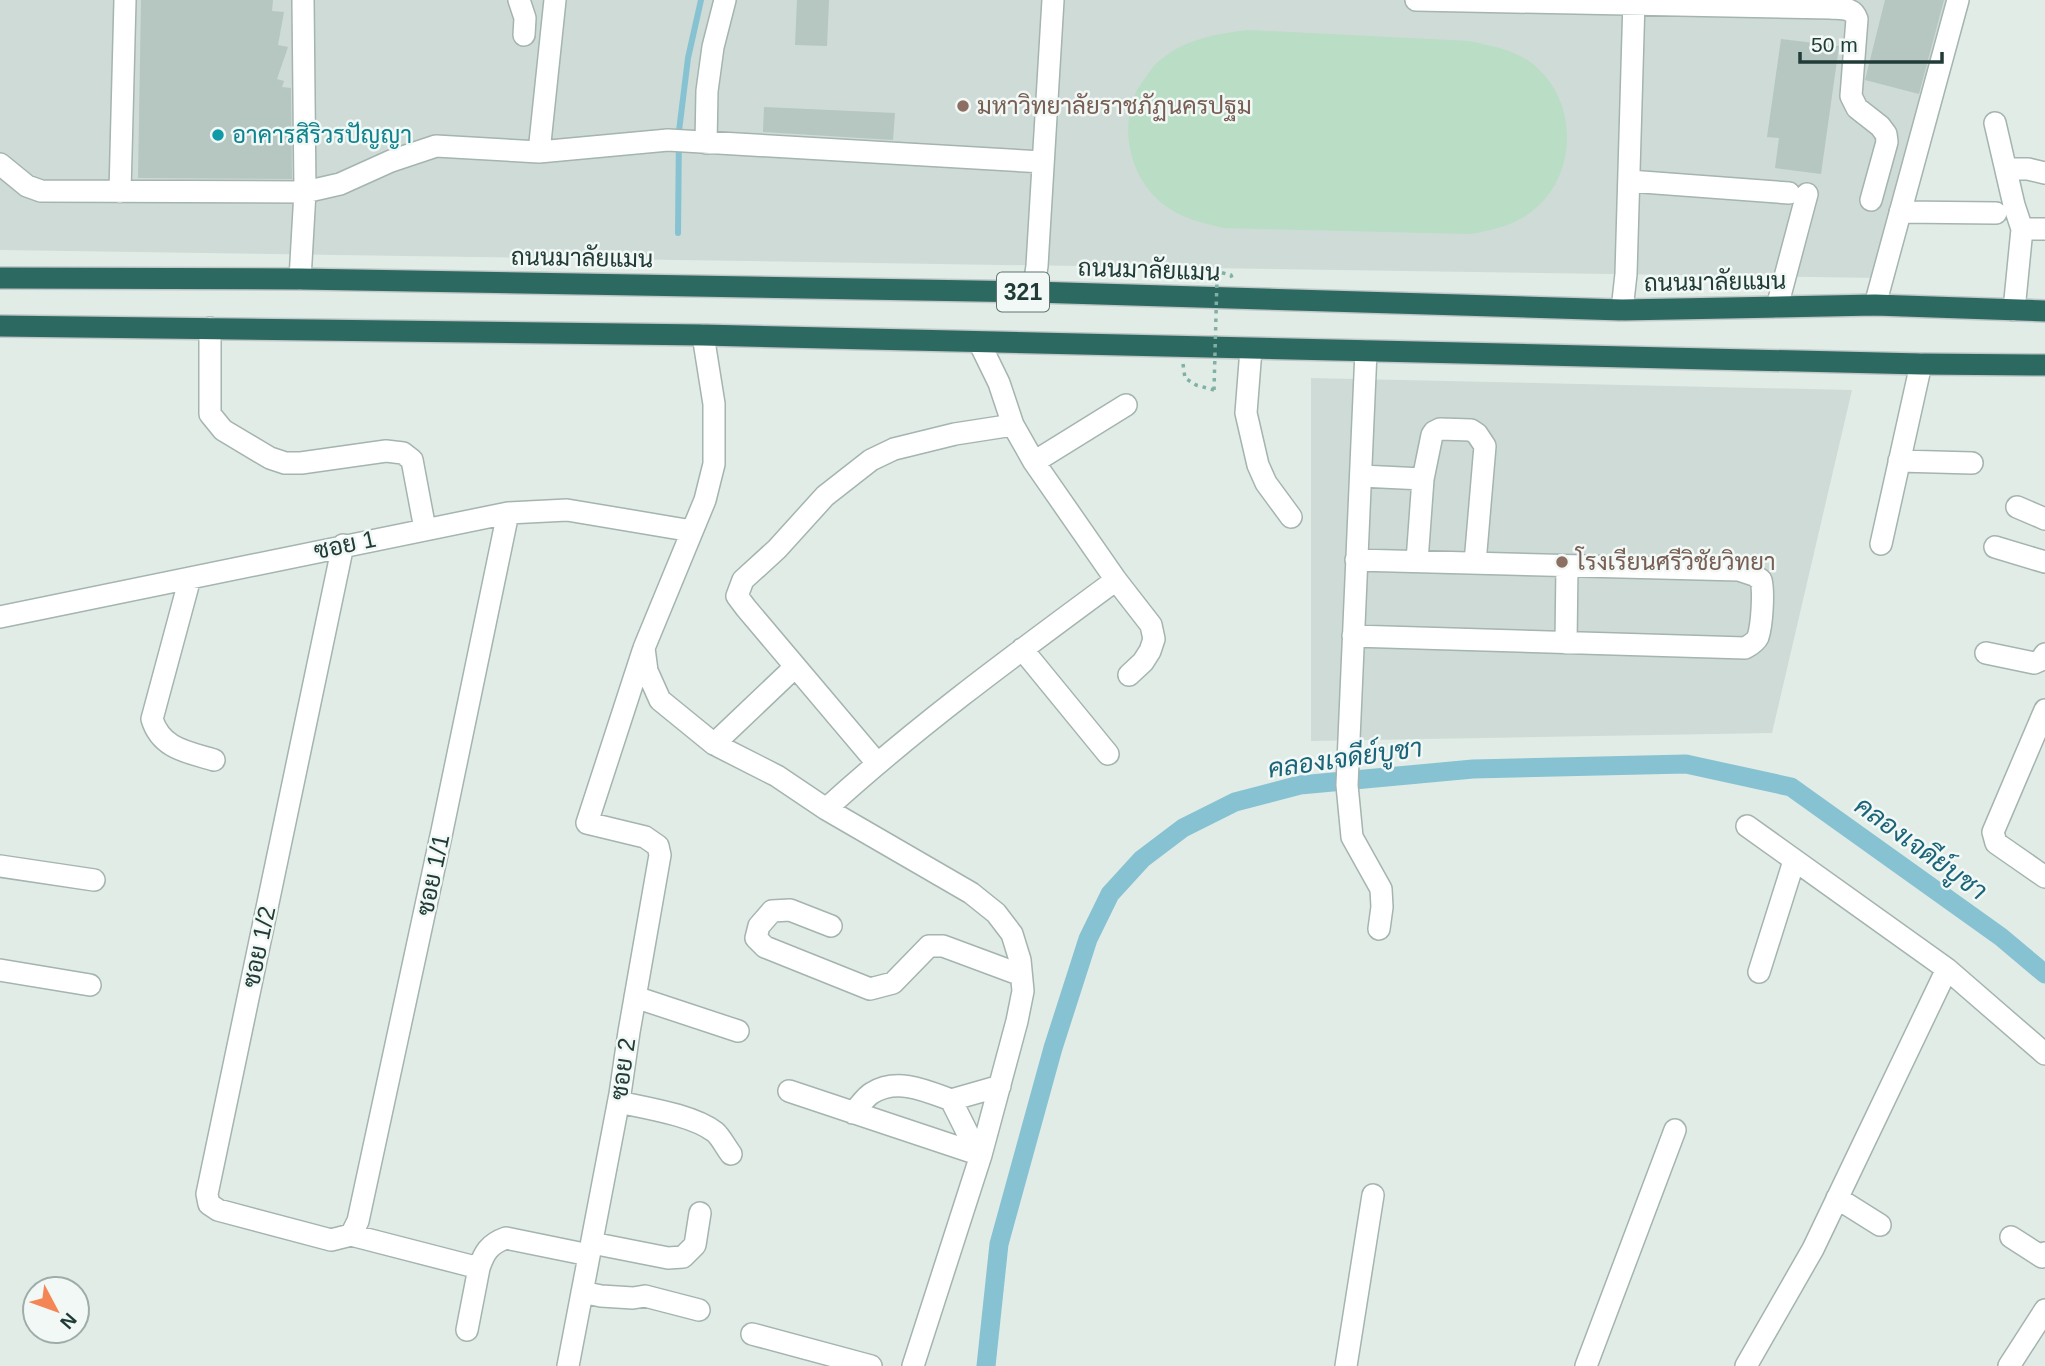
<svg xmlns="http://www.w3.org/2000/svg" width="2045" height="1366" font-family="Arial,Sarabun,sans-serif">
  <rect width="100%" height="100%" fill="#e1ece7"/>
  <path fill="#cfdbd6" d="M0,0H1953L1881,278L0,250Z
    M1311,378L1852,390L1772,733L1311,741Z"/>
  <path fill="#b9ddc5" d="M1248,30L1469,41C1492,46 1516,50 1534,65C1579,102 1578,177 1531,212C1515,225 1491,230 1471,234L1223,228C1205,223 1187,220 1172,210C1132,187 1118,133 1136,92C1139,86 1144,80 1148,74C1151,70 1154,65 1158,62C1184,39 1216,34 1248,30Z"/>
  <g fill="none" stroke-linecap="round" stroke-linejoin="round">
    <path stroke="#87c2d2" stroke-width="6" d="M678,233L679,131L688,58L701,0"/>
    <path stroke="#87c2d2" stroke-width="19" d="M986,1366L999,1244L1053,1048L1088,939L1110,894L1142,859L1183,828L1235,802L1300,785L1473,769L1686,764L1791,787L2001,937L2045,974"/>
  </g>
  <path fill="#b6c6c0" d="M141,0H273L272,11L284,12L278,45L288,47L277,79L284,81L282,87L291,88L292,179L138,178Z
    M797,0H829L827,46L795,45Z
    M1885,0H1944L1919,94L1865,80Z
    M1781,39L1839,46L1821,174L1775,168L1779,138L1767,137Z
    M764,107L895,113L893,140L763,132Z"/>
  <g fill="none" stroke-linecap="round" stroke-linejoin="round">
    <g stroke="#a4b4af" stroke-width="24">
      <path id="minor" d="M519,0L525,18L524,35
        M1416,0L1830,8C1842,9 1853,7 1857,19L1851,96L1857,108L1880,126L1886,134L1887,142L1871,200
        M1995,123L2014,205L2022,229L2014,310
        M706,143L707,91L713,47L725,0
        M539,152L555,0
        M0,164L27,186L41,191L305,192L340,184L391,161L436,146L539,152L668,140L1043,162
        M2007,169H2028L2045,173
        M1629,181L1789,193
        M120,192L125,0
        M1900,212L1996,213
        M2022,229H2045
        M300,279L305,192L303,0
        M1033,292L1037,266L1053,0
        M1875,305L1958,0
        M1777,307L1807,194
        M1622,310L1626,274L1634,0
        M210,328V414L223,430L270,458L285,463H301L386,451L403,453L412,460L425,529
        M703,335L714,404V464L705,500L644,648L647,671L660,700L714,744L777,776L826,809L971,893L996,913L1012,934L1020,960L1023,991L1017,1021L981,1155L913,1366
        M979,342L999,383L1013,425L1034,462L1116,580L1151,625L1154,639L1150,651L1143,662L1129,675
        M1251,349L1246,413L1258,465L1266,483L1291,517
        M1366,351L1347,785L1352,837L1381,889L1382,907L1379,929
        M1899,461L1972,463
        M1034,462L1126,405
        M1361,476L1423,479
        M2017,507L2045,519
        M1881,544L1921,364
        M343,545L207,1194L209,1204L218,1210L331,1240L351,1235L479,1268C484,1253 489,1244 506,1238L589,1255
        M1995,547L2045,562
        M1417,561L1423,479L1432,435L1434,432L1440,429L1471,430L1477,434L1485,446L1475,563
        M190,578L152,719C161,749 188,752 214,760
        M0,617L508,513L567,510L692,531
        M1353,636L1745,648C1750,645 1755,643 1758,637C1762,625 1764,592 1761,580L1754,575L1739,570L1356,560
        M1566,643L1567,566
        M1022,649L1108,754
        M1986,653L2034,663L2041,660L2045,654
        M2045,710L1993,832L1996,843L2045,877
        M714,744L795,667
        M877,763L746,608L737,596L743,580L777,549L825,496L871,460L894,449L955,434L1013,425
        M826,809C917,726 1017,653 1116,580
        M1747,826L1947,969L2045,1054
        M0,866L94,880
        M831,926L790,910L772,911L759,926L756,938L765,947L870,989L893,983L929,946H943L1021,975
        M0,970L90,985
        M1759,972L1794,861
        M635,997L738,1031
        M789,1091L981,1155
        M951,1100L1000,1086
        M619,1102C646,1108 693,1115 715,1132C721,1137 726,1148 731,1154
        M853,1113C859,1107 865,1097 872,1093C897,1077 927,1091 951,1100L967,1132L972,1151
        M1837,1198L1880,1225
        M351,1235L358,1221L442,831L508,513
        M2011,1237L2042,1257L2045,1253
        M592,1243L668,1258L683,1257L695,1245L700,1213
        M582,1292L601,1296L633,1298L645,1296L699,1310
        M467,1330L479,1268
        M752,1334L871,1366
        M568,1366L620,1094L629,1032L660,855L658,846L645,837L587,823L643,651
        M1346,1366L1373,1195
        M1586,1366L1675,1130
        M1746,1366L1813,1249L1947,969
        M2009,1366L2045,1310"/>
    </g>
    <g stroke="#c1c8c7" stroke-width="24">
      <path id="highway" d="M0,278L300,279L1033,292L1622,310L1875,305L2045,311
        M0,326L703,335L1921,364L2045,365"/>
    </g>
    <path stroke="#81b0a4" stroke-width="3.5" stroke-dasharray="3.5 5" stroke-linecap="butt" d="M1217,277L1219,272L1231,275L1233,281
      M1183,364L1185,378L1196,385L1214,390"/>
    <use href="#minor" stroke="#fff" stroke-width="21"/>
    <use href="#highway" stroke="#2c6960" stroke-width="21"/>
    <path stroke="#81b0a4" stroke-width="3.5" stroke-dasharray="3.5 5" stroke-linecap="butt" d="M1214,390L1217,278"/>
  </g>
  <g fill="#8d6e63" stroke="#f1f8f5" stroke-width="2.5">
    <circle cx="963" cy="106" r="7"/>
    <circle cx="1562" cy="562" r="7"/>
  </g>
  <circle fill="#0f9aa8" stroke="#f1f8f5" stroke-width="2.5" cx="218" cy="135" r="7"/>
  <g text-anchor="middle" stroke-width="5" stroke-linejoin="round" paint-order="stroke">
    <rect fill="#f1f8f5" stroke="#5f7470" stroke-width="2" x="997" y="272.5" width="52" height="39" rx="5"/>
    <g font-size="23" font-weight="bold" fill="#213c37">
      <text x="1023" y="300">321</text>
    </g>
    <g font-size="24" fill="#785e54" stroke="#f1f8f5" text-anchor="start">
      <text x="977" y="114">มหาวิทยาลัยราชภัฏนครปฐม</text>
      <text x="1576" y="570">โรงเรียนศรีวิชัยวิทยา</text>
    </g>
    <g font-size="24" fill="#0d838f" stroke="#f1f8f5" text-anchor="start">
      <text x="232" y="143">อาคารสิริวรปัญญา</text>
    </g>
    <g font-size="24" fill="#213c37" stroke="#f1f8f5">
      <text transform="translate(582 258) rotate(1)" y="8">ถนนมาลัยแมน</text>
      <text transform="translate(1149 270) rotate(2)" y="8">ถนนมาลัยแมน</text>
      <text transform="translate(1715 282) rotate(-1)" y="8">ถนนมาลัยแมน</text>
      <text transform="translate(345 545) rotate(-12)" y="8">ซอย 1</text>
      <text transform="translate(433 875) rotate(-78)" y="8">ซอย 1/1</text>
      <text transform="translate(259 947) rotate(-78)" y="8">ซอย 1/2</text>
      <text transform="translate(623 1069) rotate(-82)" y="8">ซอย 2</text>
    </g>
    <g font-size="26" font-style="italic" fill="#1a6479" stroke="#f1f8f5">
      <text transform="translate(1345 758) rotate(-8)" y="9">คลองเจดีย์บูชา</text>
      <text transform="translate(1921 848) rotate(36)" y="9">คลองเจดีย์บูชา</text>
    </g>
  </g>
  <g transform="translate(56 1310) rotate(131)"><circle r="33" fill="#f1f8f5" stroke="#9eada9" stroke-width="2"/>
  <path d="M0-5L12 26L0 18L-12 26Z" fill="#f48656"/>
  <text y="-10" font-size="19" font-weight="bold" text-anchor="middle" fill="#213c37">N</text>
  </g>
  <path d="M1800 52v10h142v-10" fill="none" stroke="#213c37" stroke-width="3.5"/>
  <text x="1811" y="52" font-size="21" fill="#213c37" stroke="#f1f8f5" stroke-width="5" paint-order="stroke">50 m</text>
</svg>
